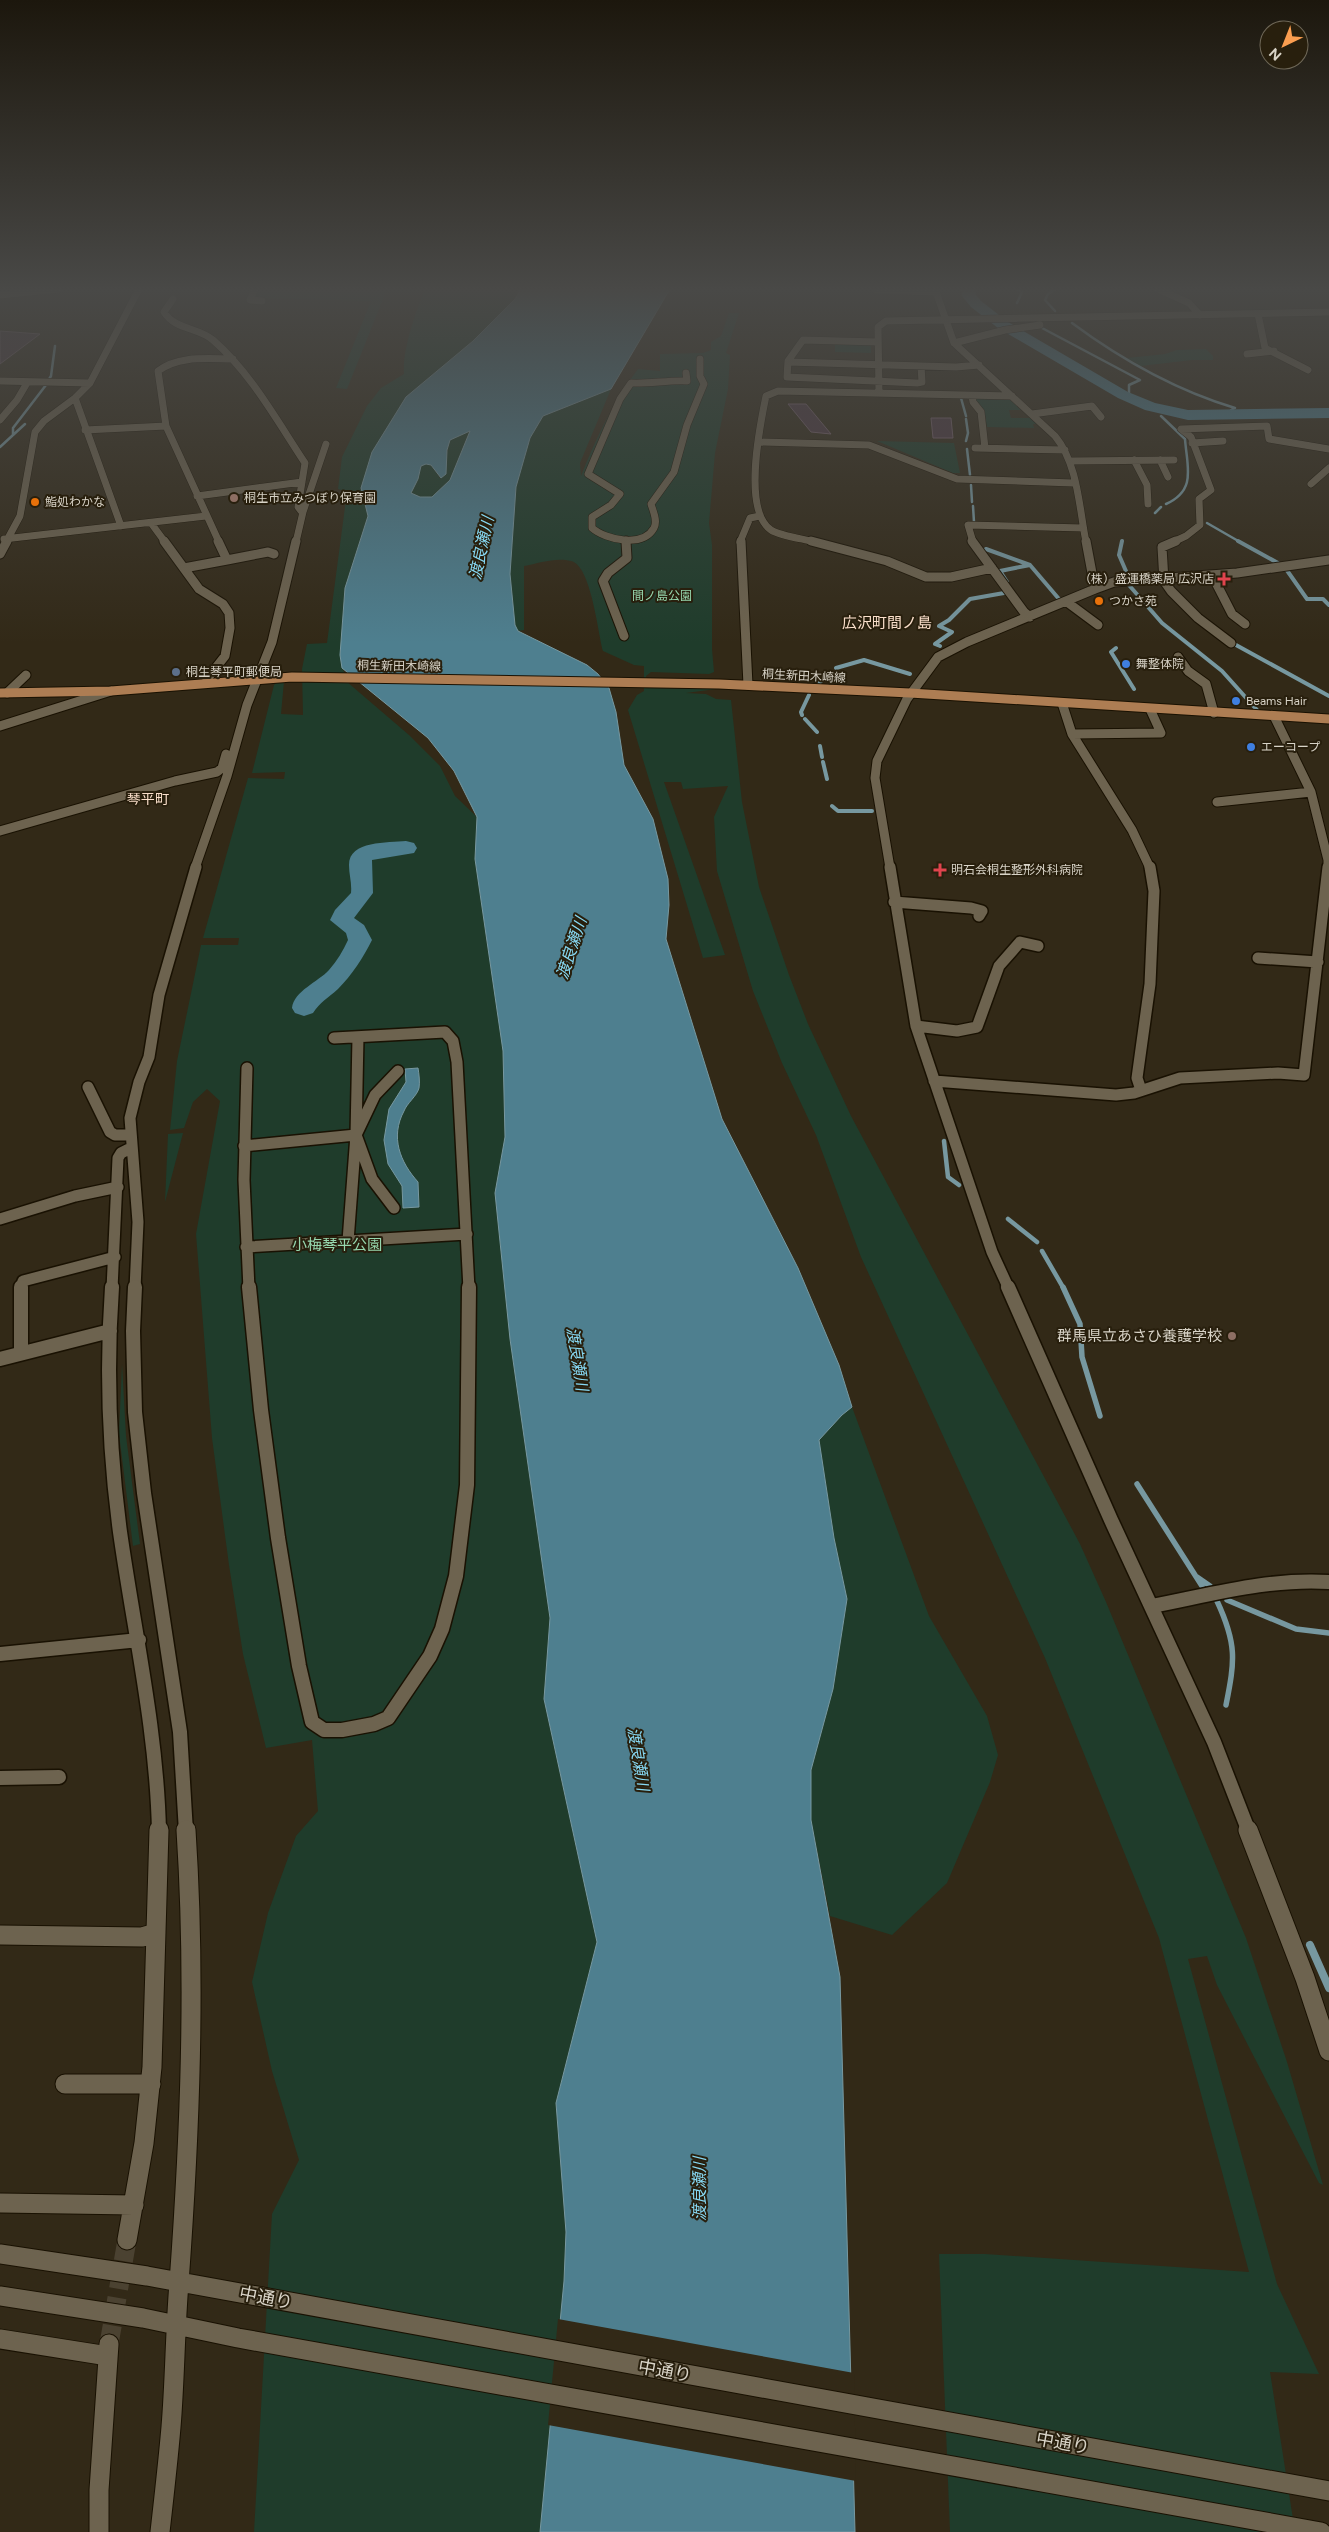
<svg xmlns="http://www.w3.org/2000/svg" width="1329" height="2532" font-family="Figtree,'Noto Sans JP',sans-serif">
  <rect width="100%" height="100%" fill="#322917"/>
  <path fill="#1f3c2b" d="M260,289H387L347,389L336,388L371,301L253,298Z
    M425,289H521L515,299L473,341L406,397L361,488L368,516L345,588L340,655L346,681L409,735L440,766L455,796L477,817L475,859L503,1051L505,1137L495,1193L510,1339L550,1618L544,1699L597,1942L556,2103L566,2232L564,2281L540,2532H254L272,2214L299,2160L272,2071L252,1982L268,1913L296,1836L318,1811L312,1740L266,1748L243,1654L229,1565L212,1438L199,1272L196,1234L220,1101L207,1089L193,1102L184,1128L170,1130L177,1061L201,945H238L239,938H203L248,778L284,779L285,772L252,773L274,685L277,682L284,681L281,714L303,715L302,669L307,644L327,643L347,492L338,489L342,457L367,406L381,388L404,374C402,350 416,311 425,289Z
    M729,313H739L726,353L730,355L728,389L715,453L709,523L712,545V649L714,672L709,674L651,672L646,676V688L716,689L686,693L706,694L716,699L731,700L742,802L759,887L789,975L808,1024L851,1116L1080,1544L1106,1602L1246,1938L1287,2062L1323,2185L1319,2183L1217,1985L1207,1956L1188,1959L1277,2284L1319,2374L1270,2372L1295,2532H950L939,2254H985L1249,2272L1159,1938L1045,1658L861,1257L816,1135L782,1063L753,991L717,871L714,817L728,786L683,789L681,782H664L725,955L703,958L628,710L637,695L644,691V666L634,665L603,651C598,633 591,565 571,561C556,557 539,563 524,566V630L518,631L515,625L510,574L516,487L530,438L543,416L611,389L580,463L581,476C596,438 613,402 638,369L660,371V354L703,353L711,350V342L721,336Z
    M835,343L871,344V353L835,352Z
    M1206,349L1213,356V360H1192L1141,366L1127,358L1165,354L1177,350Z
    M976,399L1010,400L1021,410H1009L1011,418H1030L1037,424H1033L1034,428L987,427L984,411L977,403Z
    M470,430L450,480L432,497H420L411,493L418,479L421,466L426,463L431,465L440,478C446,465 446,453 450,440Z
    M877,441L954,443L960,473H953Z
    M183,1133L165,1202L168,1134Z
    M122,1364L126,1436L140,1544L133,1546L119,1434Z
    M852,1407L929,1616L987,1716L998,1755L990,1782L947,1883L892,1935L830,1916L811,1820V1770L833,1689L847,1599L834,1538L819,1440L842,1415Z"/>
  <path fill="#4e7f8f" stroke="#7798a0" fill-rule="evenodd" d="M521,289H670L611,389L543,416L530,438L516,487L510,574L515,625L518,631L587,665L598,674L609,688L616,712L624,765L653,819L668,879L669,905L666,939L722,1119L798,1268L839,1365L852,1407L842,1415L819,1440L834,1538L847,1599L833,1689L811,1770V1820L840,1977L855,2532H540L564,2281L566,2232L556,2103L597,1942L544,1699L550,1618L510,1339L495,1193L505,1137L503,1051L475,859L477,817L454,771L428,738L342,668L340,655L345,588L368,516L361,488L372,452L406,397L473,341L515,299ZM470,431L450,480L432,497H420L411,493L418,479L421,466L426,464L431,465L441,478L446,474L447,450L450,440Z
    M418,1068C419,1074 420,1082 419,1088C417,1096 407,1103 404,1111C390,1137 400,1162 418,1182L419,1207L403,1208L402,1186L388,1164L384,1140L389,1109L406,1082L405,1069Z"/>
  <path fill="#322917" d="M558,2319L854,2373L856,2481L548,2425Z"/>
  <g fill="none" stroke-linecap="round" stroke-linejoin="round">
    <path stroke="#7798a0" stroke-width="2.5" d="M1016,289L1022,292L1017,303
      M1055,311L1045,300L1048,294L1056,289
      M1072,323C1122,360 1175,390 1235,408L1231,410
      M1042,328L1140,380L1129,385V393L1123,395
      M48,381L51,376L55,346
      M961,398L966,416
      M1161,416L1185,439C1187,467 1197,490 1166,504
      M966,419L968,433L966,441
      M13,435V428L46,385
      M0,447L25,424
      M967,449L970,475
      M971,485L972,502
      M973,506L974,522
      M1155,513L1161,507
      M1207,523L1240,542"/>
    <path stroke="#7798a0" stroke-width="4" d="M1122,541L1119,555L1129,578
      M1238,541L1278,563
      M986,549L1030,565L1059,599
      M1286,569L1307,599H1323L1329,605
      M1007,582L1000,571L1030,565
      M1128,584L1162,623L1222,671L1257,710
      M1236,645L1329,696
      M940,646L935,644L952,632L939,626L949,620L970,599L1004,593
      M1116,648L1111,652L1134,689
      M836,668L864,660L910,674
      M819,683L829,673
      M802,715L801,712L809,695
      M805,719L817,732
      M820,746L822,757
      M823,762L827,779
      M832,806L838,811H872"/>
    <path stroke="#7798a0" stroke-width="4.5" d="M944,1141L948,1177L959,1185
      M1008,1219L1037,1242
      M1042,1251L1064,1289"/>
    <path stroke="#7798a0" stroke-width="5.5" d="M1063,1287L1080,1324L1082,1357L1100,1416
      M1137,1484L1202,1586
      M1197,1577L1210,1586
      M1227,1600L1296,1629L1329,1633
      M1217,1601C1237,1644 1235,1660 1226,1705"/>
    <path stroke="#7798a0" stroke-width="8" d="M1310,1945L1329,1988"/>
    <path fill="#4e7f8f" fill-rule="evenodd" d="M961,289H975L976,295L981,301L1008,322L1128,392L1155,403L1188,410L1329,408V418L1188,420L1145,410L1118,398L998,328L971,307L962,296Z
      M406,841L414,843L417,848L414,853L372,860L373,893L354,918L364,925L372,940C363,958 352,975 338,989C328,998 320,1002 313,1013L304,1016L295,1013L292,1008C294,991 318,982 329,970C337,961 343,951 348,940L346,933L330,920L335,910L351,893C352,883 349,875 349,865C349,840 388,843 406,841Z"/>
  </g>
  <path fill="#4d3842" stroke="#78616c" d="M0,331L40,334L0,364Z
    M788,404H806L831,434L811,432Z
    M931,418H951L953,438H933Z"/>
  <g fill="none" stroke-linecap="round" stroke-linejoin="round">
    <path stroke="#4b4231" stroke-width="19" stroke-dasharray="19 9" stroke-linecap="butt" d="M109,2344L127,2240"/>
    <g stroke="#191102" stroke-width="8">
      <path id="minor-far4" d="M255,289L250,300L262,301
        M935,289L954,343L1055,436C1078,464 1079,507 1086,542
        M1158,289L1189,303L1200,315
        M877,290L936,292
        M0,295L59,289
        M173,299L164,312C175,330 198,327 213,340C251,373 277,421 305,463L298,507L301,511
        M1258,314L1265,348L1308,370
        M878,342L803,340L788,361L787,377L917,383L922,382L921,366
        M954,343L1005,330L1040,325
        M1247,354L1274,351
        M788,362L956,367L979,365
        M686,373L687,381C668,380 650,384 631,383L620,399L588,474L620,494L611,505L592,517V528C606,540 643,548 654,528C658,521 653,511 651,504L674,472L687,425L704,384L700,376V359
        M0,381L90,383
        M879,393L878,327L886,321L1329,312
        M972,396L973,402L981,412L985,448
        M75,398L121,526
        M1032,414L1092,406L1101,417
        M0,420L17,400L27,383
        M85,430L166,426
        M758,442L869,445L957,479L1073,483
        M1192,443L1223,441
        M975,448L1065,450
        M1134,460L1147,485L1148,504
        M1160,460L1168,477
        M1070,461L1174,460
        M1311,484L1329,468
        M197,496L302,482
        M151,523L165,542
        M4,539L206,516
        M6,542L20,516L35,432L44,421L75,398L90,383L139,289
        M219,542L166,426L158,371C179,355 208,359 233,359
        M296,542L303,512L326,444
        M740,542L750,518L760,516
        M815,542C804,539 780,536 771,530C742,510 760,425 766,396L778,391L1012,396
        M973,542L968,525L1083,528
        M1173,542L1186,536L1200,525L1199,499L1211,490L1191,437L1181,429L1267,426L1269,439L1329,449"/>
    </g>
    <g stroke="#191102" stroke-width="11">
      <path id="minor-far3" d="M164,541L199,589L223,604L229,613L230,628L225,656L207,679V683
        M741,541L748,685
        M811,541L887,561L926,577H951L992,568
        M972,541L1024,612L1030,617
        M1176,541L1162,547L1164,581L1171,591L1198,618L1231,643
        M0,554L7,541
        M227,560L268,552L274,554
        M184,568L227,560L218,541
        M1212,575L1232,614L1245,624
        M1095,589L1114,582L1237,573L1329,560
        M1067,602L1098,625
        M624,636L603,581L608,573L627,558L626,541
        M1178,657L1188,671L1206,684L1214,713
        M7,693L26,675
        M1062,703L1072,734L1132,830L1150,868
        M1274,716L1311,792L1328,860V868
        M0,726L111,691
        M1072,734L1161,733L1150,709
        M1217,802L1311,792
        M0,831L175,781L217,772L222,768L226,754
        M195,868L227,776L247,705L272,642L296,541
        M890,868L875,778L877,761L907,699L938,657L967,642L1095,589L1086,541"/>
    </g>
    <g stroke="#191102" stroke-width="14">
      <path id="minor-far2" d="M890,867L916,1026L992,1252L1009,1289
        M894,902L971,908L982,911L979,916
        M1258,958L1318,962
        M916,1026L957,1031L977,1027L999,966L1020,942L1038,946
        M334,1038L445,1032L453,1041L457,1062L469,1289
        M247,1068L244,1180L249,1289
        M934,1081L1116,1095L1134,1093L1180,1078L1278,1073L1304,1075L1328,867
        M88,1087L110,1132L115,1135H130
        M1141,1090L1137,1078L1150,984L1154,891L1150,867
        M244,1146L356,1135
        M394,1208L372,1179L356,1135L375,1095L398,1071
        M0,1219L75,1196L118,1187
        M348,1241L356,1135L358,1037
        M246,1247L467,1234
        M21,1289L23,1281L115,1257
        M112,1289L118,1158L121,1153L131,1148
        M135,1289L138,1222L130,1118L139,1082L149,1057L159,995L196,867"/>
    </g>
    <g stroke="#191102" stroke-width="17">
      <path id="minor-far1" d="M21,1287V1353
        M112,1287C106,1370 109,1450 120,1532C134,1631 157,1731 159,1832
        M135,1287L133,1331L135,1412L144,1493L180,1732L186,1832
        M249,1287L261,1410L278,1538L299,1666L312,1722L324,1730H342L374,1724L388,1718L430,1656L442,1629L456,1576L467,1485L469,1287
        M1008,1287L1111,1520L1214,1742L1249,1832
        M0,1359L110,1331
        M1152,1606C1210,1595 1269,1578 1329,1582
        M0,1654L139,1640
        M0,1778L59,1777"/>
    </g>
    <g stroke="#191102" stroke-width="21">
      <path id="minor" d="M1248,1830L1305,1978L1329,2051
        M0,1935L142,1937L156,1933
        M65,2084H151
        M0,2203L134,2205
        M127,2240L144,2143L152,2067L159,1830
        M0,2254L147,2276L1329,2491
        M0,2296L143,2318L238,2338L1321,2532
        M0,2339L108,2356
        M99,2532V2490L109,2344
        M160,2532C164,2497 168,2462 171,2427C175,2379 175,2331 179,2283C190,2132 196,1982 186,1830"/>
    </g>
    <g stroke="#191102" stroke-width="11">
      <path id="major" d="M0,693L111,691L292,677L719,684L910,693L1329,719"/>
    </g>
    <use href="#minor-far4" stroke="#6d634f" stroke-width="7"/>
    <use href="#minor-far3" stroke="#6d634f" stroke-width="9"/>
    <use href="#minor-far2" stroke="#6d634f" stroke-width="11"/>
    <use href="#minor-far1" stroke="#6d634f" stroke-width="14"/>
    <use href="#minor" stroke="#6d634f" stroke-width="19"/>
    <use href="#major" stroke="#ad7d53" stroke-width="9"/>
  </g>
  <linearGradient id="sky" x2="0" y2="1"><stop stop-color="#1c170d"/><stop offset="0.45" stop-color="#494947"/><stop offset="1" stop-color="#494947" stop-opacity="0"/></linearGradient>
  <rect width="1329" height="643" fill="url(#sky)"/>
  <g fill="#8d6e63" stroke="#281f0d" stroke-width="2">
    <circle cx="234" cy="498" r="5"/>
    <circle cx="1232" cy="1336" r="5"/>
  </g>
  <g fill="#e8710a" stroke="#281f0d" stroke-width="2">
    <circle cx="35" cy="502" r="5"/>
    <circle cx="1099" cy="601" r="5"/>
  </g>
  <g fill="#e0444e" stroke="#281f0d" stroke-width="2">
    <path d="M1221.5 571.5h5v5h5v5h-5v5h-5v-5h-5v-5h5z"/>
    <path d="M937.5 862.5h5v5h5v5h-5v5h-5v-5h-5v-5h5z"/>
  </g>
  <g fill="#3f7fe0" stroke="#281f0d" stroke-width="2">
    <circle cx="1126" cy="664" r="5"/>
    <circle cx="1236" cy="701" r="5"/>
    <circle cx="1251" cy="747" r="5"/>
  </g>
  <circle fill="#5c6f8a" stroke="#281f0d" stroke-width="2" cx="176" cy="672" r="5"/>
  <g text-anchor="middle" stroke-width="4" stroke-linejoin="round" paint-order="stroke">
    <g font-size="12" fill="#d8d3c7" stroke="#281f0d" text-anchor="start">
      <text x="244" y="502">桐生市立みつぼり保育園</text>
      <text x="45" y="506">鮨処わかな</text>
      <text x="1214" y="583" text-anchor="end">（株）盛運橋薬局 広沢店</text>
      <text x="1109" y="605">つかさ苑</text>
      <text x="1136" y="668">舞整体院</text>
      <text x="186" y="676">桐生琴平町郵便局</text>
      <text x="1246" y="705">Beams Hair</text>
      <text x="1261" y="751">エーコープ</text>
      <text x="951" y="874">明石会桐生整形外科病院</text>
    </g>
    <g font-size="12" fill="#96d7ae" stroke="#281f0d">
      <text x="662" y="600">間ノ島公園</text>
    </g>
    <g font-size="12" fill="#d8d3c7" stroke="#281f0d">
      <text transform="translate(399 666) rotate(1)" y="4">桐生新田木崎線</text>
      <text transform="translate(804 676) rotate(3)" y="4">桐生新田木崎線</text>
    </g>
    <g font-size="14" fill="#fadfcb" stroke="#281f0d">
      <text x="148" y="804">琴平町</text>
    </g>
    <g font-size="15" fill="#fadfcb" stroke="#281f0d">
      <text x="887" y="628">広沢町間ノ島</text>
    </g>
    <g font-size="15" fill="#96d7ae" stroke="#281f0d">
      <text x="337" y="1250">小梅琴平公園</text>
    </g>
    <g font-size="15" fill="#d8d3c7" stroke="#281f0d" text-anchor="end">
      <text x="1222" y="1341">群馬県立あさひ養護学校</text>
    </g>
    <g font-size="16" font-style="italic" fill="#87d9f4" stroke="#281f0d">
      <text transform="translate(481 548) rotate(-78)" y="6">渡良瀬川</text>
      <text transform="translate(571 948) rotate(-72)" y="6">渡良瀬川</text>
      <text transform="translate(578 1359) rotate(81)" y="6">渡良瀬川</text>
      <text transform="translate(639 1759) rotate(81)" y="6">渡良瀬川</text>
      <text transform="translate(699 2189) rotate(-90)" y="6">渡良瀬川</text>
    </g>
    <g font-size="18" fill="#d8d3c7" stroke="#281f0d">
      <text transform="translate(266 2298) rotate(11)" y="6">中通り</text>
      <text transform="translate(665 2371) rotate(10)" y="6">中通り</text>
      <text transform="translate(1063 2443) rotate(10)" y="6">中通り</text>
    </g>
  </g>
  <g transform="translate(1284 45) rotate(223)"><circle r="24" fill="#281f0d" stroke="#6e6757"/>
  <path d="M0-4L9 19L0 12L-9 19Z" fill="#fb9e50"/>
  <text y="-8" font-size="14" font-weight="bold" text-anchor="middle" fill="#d8d3c7">N</text>
  </g>
</svg>
